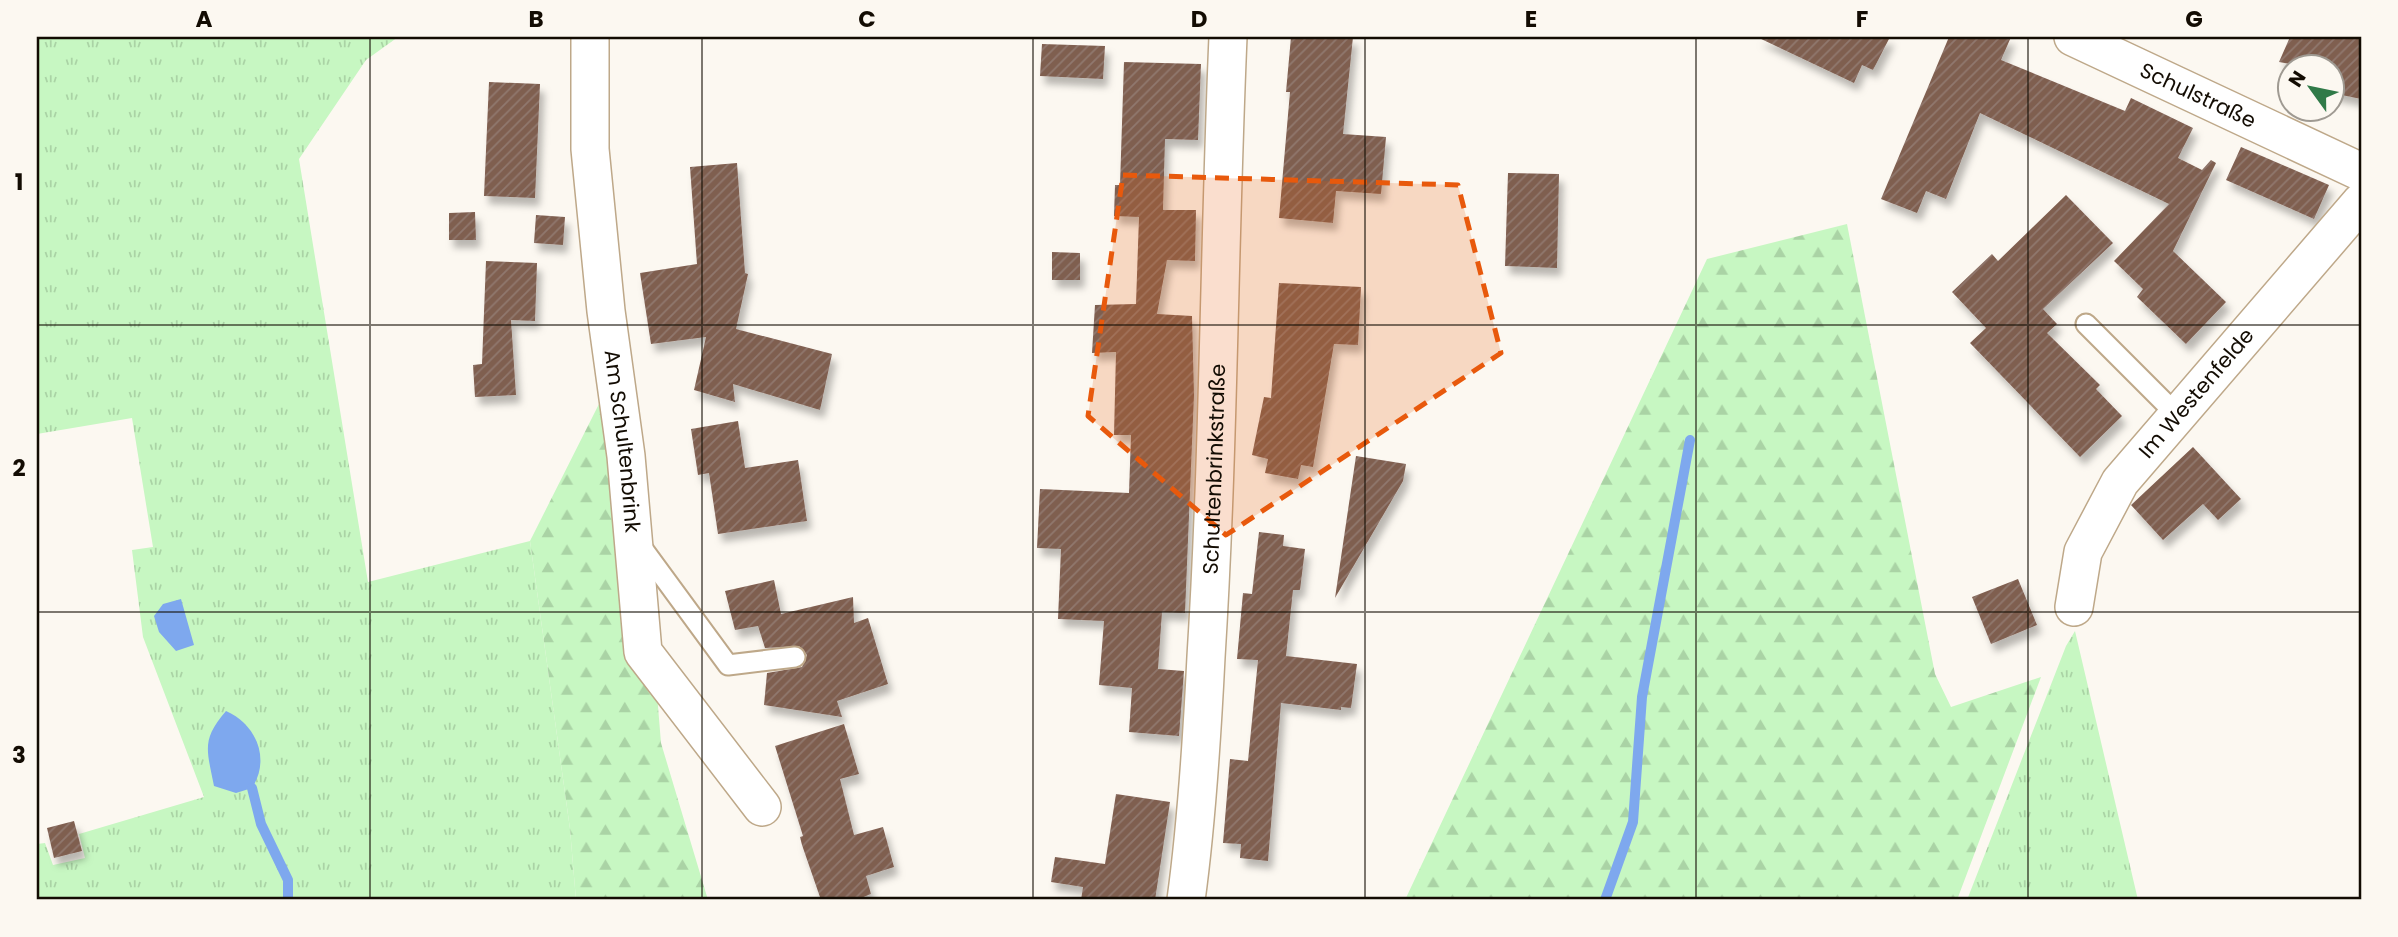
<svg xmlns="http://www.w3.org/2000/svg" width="2398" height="937" font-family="Poppins,sans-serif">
  <defs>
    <pattern id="grass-tufts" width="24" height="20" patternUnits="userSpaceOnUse" patternTransform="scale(1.75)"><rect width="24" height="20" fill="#c7f7c2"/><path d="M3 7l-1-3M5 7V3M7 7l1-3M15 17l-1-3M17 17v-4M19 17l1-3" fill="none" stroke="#aad3a5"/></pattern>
    <pattern id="forest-firs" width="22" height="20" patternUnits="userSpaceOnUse" patternTransform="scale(1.75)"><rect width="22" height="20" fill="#c7f7c2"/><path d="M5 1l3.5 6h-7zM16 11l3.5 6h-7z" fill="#aad3a5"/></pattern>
    <pattern id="building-hatch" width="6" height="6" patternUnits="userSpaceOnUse" patternTransform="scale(1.75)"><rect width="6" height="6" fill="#7f5e50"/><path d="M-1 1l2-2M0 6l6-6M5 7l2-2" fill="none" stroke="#90786e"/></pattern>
    <filter id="shadow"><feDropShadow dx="4.5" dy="8" stdDeviation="3.5" flood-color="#0004"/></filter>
  </defs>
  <rect width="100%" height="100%" fill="#fcf8f1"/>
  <path fill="url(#grass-tufts)" d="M37,37H398L366,60L299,159L368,582L530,541L570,829L576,900H37V844L45,843L53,865L85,858L79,834L204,797L143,637L132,550L153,547L132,418L37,434Z
    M2075,631L2138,900H1967L2066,646Z"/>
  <path fill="url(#forest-firs)" d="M1847,224L1935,674L1951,707L2041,677L1957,900H1405L1707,259Z
    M603,396L622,635L656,682L661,743L708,900H576L570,829L530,541Z"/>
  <path fill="#7ea8ee" d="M181,599L194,645L176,651L159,632L154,616L163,604Z
    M226,711C256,724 271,759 252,788L236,793L214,786C207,750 201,740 226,711Z"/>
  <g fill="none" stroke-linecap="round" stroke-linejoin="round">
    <path stroke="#7ea8ee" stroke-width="10" d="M252,788L261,824L288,880V900
      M1605,900L1633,822L1642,697L1690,440"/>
  </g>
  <path fill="url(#building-hatch)" filter="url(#shadow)" d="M1291,37H1353L1343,134L1386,137L1381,194L1336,191L1333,223L1279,218L1290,92H1286Z
    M1757,37H1890L1873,70L1862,65L1854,83Z
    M1949,37H2011L2001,60L2125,111L2131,98L2193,128L2178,158L2202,170L2211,160L2216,163L2173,251L2226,302L2186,344L2137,297L2143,289L2114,261L2169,204L1980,113L1946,199L1926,191L1917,213L1881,199Z
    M2290,37H2361V99L2332,93V66H2301L2279,62Z
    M1042,44L1105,46L1103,79L1040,76Z
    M1124,62L1201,64L1198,140L1165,139L1163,210H1196L1195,261L1167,260L1157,314L1192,316L1194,395L1185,613L1162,612L1158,669L1184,671L1179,736L1129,732L1132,688L1099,685L1104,621L1058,619L1061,549L1037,548L1040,489L1129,493L1131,435H1114L1116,352L1092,353L1095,305L1136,304L1139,217L1114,216L1115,185H1120Z
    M489,82L540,84L535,198L484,196Z
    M2241,147L2329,185L2314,219L2226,180Z
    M737,163L745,273L748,274L736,329L832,354L820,410L733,384L735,402L694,390L706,337L651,344L640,273L697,264L690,167Z
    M1508,173L1559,174L1557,268L1505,266Z
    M2066,195L2113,243L2043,309L2057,324L2047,333L2100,385L2096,389L2122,416L2080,457L1970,343L1986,328L1952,292L1992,254L1998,261Z
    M475,212L476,240H449V213Z
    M536,215L565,217L563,245L534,243Z
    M1052,252L1080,253V280H1052Z
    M486,261L537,263L535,321L511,320L516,395L475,397L473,365L482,364Z
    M1279,283L1361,287L1358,345L1334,344L1313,467L1301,465L1298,479L1265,473L1268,459L1252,455L1264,397L1271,398Z
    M738,421L745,468L798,460L807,521L718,534L709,473L698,475L691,429Z
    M2193,447L2241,499L2218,520L2203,504L2163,540L2131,505Z
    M1356,456L1406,464L1403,481L1335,598Z
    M1259,532L1284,535L1283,546L1305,549L1300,590H1293L1286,656L1357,664L1351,708L1341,707V710L1281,703L1268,861L1240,858L1241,844L1223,843L1230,759L1248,761L1258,660L1237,659L1243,593L1252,594Z
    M2018,579L2037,625L1991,644L1972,597Z
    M774,580L781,614L853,597L854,623L868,618L888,684L837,701L842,717L764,705L767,673L802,667L807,655L799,646L765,648L758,626L735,630L725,591Z
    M844,724L859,774L840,779L854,835L883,827L894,867L866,876L871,894L856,900H821L802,845L800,837L803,836L775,746Z
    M1116,794L1170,802L1155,900H1081L1083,887L1051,882L1055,857L1105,864Z
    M74,821L82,851L54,858L47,828Z"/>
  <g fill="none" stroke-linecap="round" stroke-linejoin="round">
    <g stroke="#bea889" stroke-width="23">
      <path id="lane" d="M2086,324L2178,416
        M640,545L728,665L795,657"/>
    </g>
    <g stroke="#bea889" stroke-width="40">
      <g id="street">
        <path id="s1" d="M590,37V149L606,311L626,456L643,652L762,807"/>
        <path id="s2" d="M2073,37L2361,172"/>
        <path id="s3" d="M2074,607L2083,552L2120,482L2361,202"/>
        <path id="s4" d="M1186,900C1197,820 1202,738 1206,657C1219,451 1219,243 1228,37"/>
      </g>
    </g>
    <use href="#lane" stroke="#fff" stroke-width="19"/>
    <use href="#street" stroke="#fff" stroke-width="37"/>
  </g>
  <path fill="#e8590c" fill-opacity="0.2" stroke="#e8590c" stroke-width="5" stroke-dasharray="14 9" stroke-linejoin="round" d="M1123,175L1458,185L1501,353L1226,535L1088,416Z"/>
  <path fill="none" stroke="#130c03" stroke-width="2" stroke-opacity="0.55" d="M370,37V900M702,37V900M1033,37V900M1365,37V900M1696,37V900M2028,37V900M37,325H2361M37,612H2361"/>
  <g text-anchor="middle" stroke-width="5" stroke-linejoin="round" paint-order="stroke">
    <g font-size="21" fill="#130c03" stroke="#fcf8f1">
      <text dy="7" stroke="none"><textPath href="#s2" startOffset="138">Schulstraße</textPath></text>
      <text dy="7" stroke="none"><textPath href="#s3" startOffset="252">Im Westenfelde</textPath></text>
      <text dy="7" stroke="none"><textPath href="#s1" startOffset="406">Am Schultenbrink</textPath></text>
      <text dy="7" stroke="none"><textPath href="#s4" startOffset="432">Schultenbrinkstraße</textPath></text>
    </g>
  </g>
  <rect width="2398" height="937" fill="none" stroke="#fcf8f1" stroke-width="77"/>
  <g transform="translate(2311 88) rotate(303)"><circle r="33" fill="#fcf8f1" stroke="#9f9a92" stroke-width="2"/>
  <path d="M0-5L12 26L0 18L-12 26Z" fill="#307a48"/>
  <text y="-10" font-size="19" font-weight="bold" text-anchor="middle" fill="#130c03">N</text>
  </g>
  <rect x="38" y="38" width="2322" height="860" fill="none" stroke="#130c03" stroke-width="2.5"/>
  <g font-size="23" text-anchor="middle" font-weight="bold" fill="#130c03">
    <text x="204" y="27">A</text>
    <text x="536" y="27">B</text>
    <text x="867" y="27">C</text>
    <text x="1199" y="27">D</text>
    <text x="1531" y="27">E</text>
    <text x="1862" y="27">F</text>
    <text x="2194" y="27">G</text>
    <text x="19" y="190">1</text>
    <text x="19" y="476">2</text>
    <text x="19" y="763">3</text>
  </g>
</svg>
